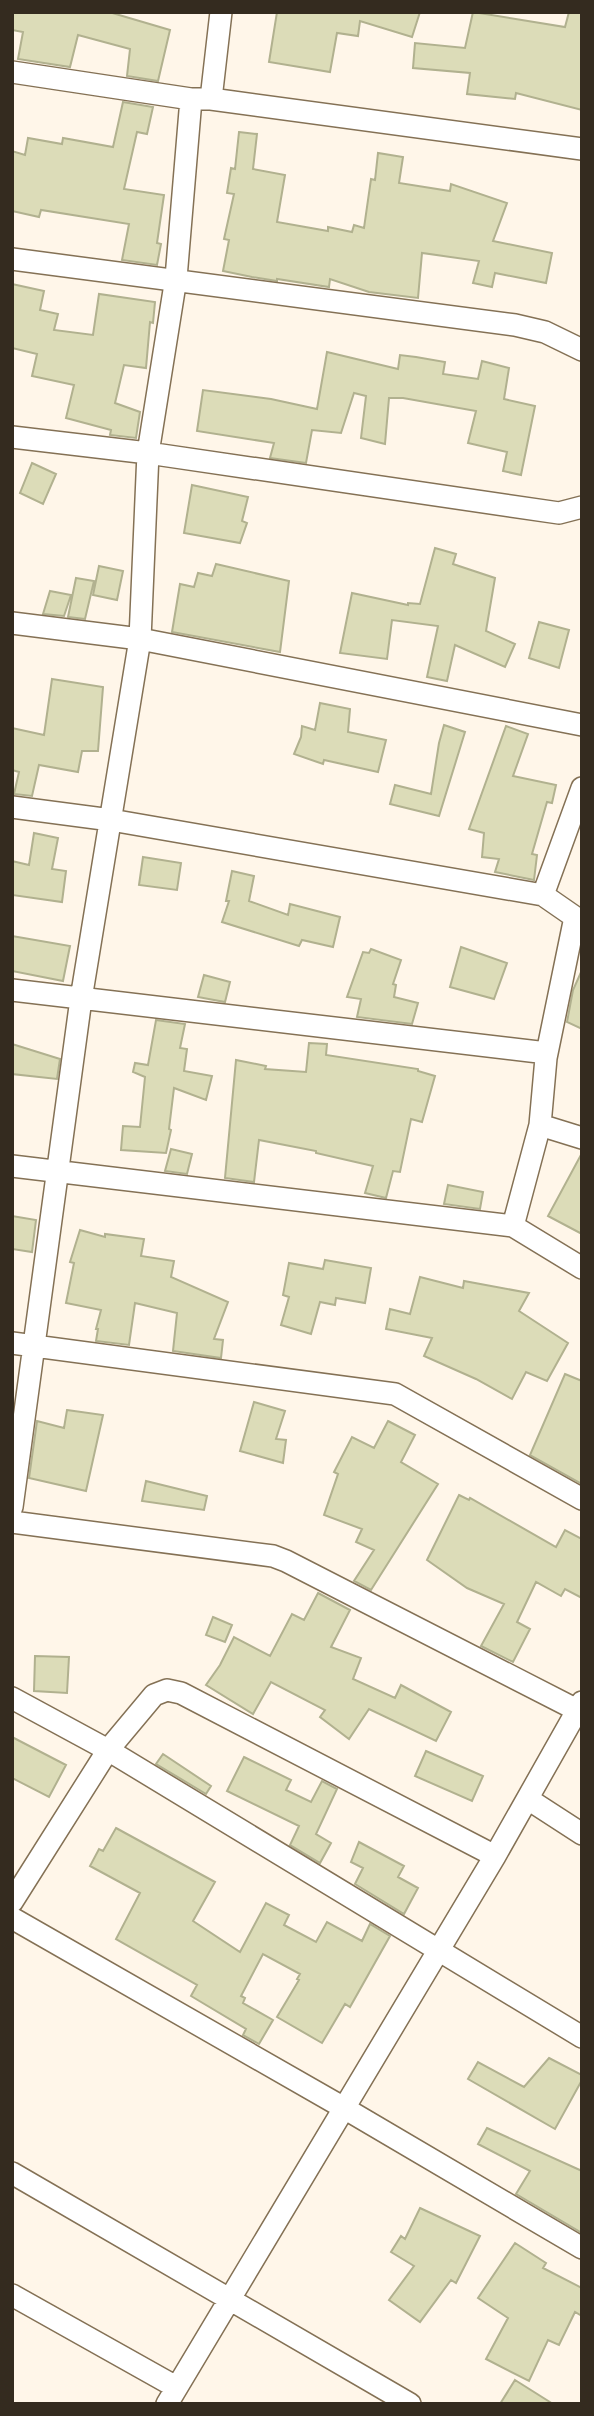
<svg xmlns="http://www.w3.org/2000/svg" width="594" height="2416" font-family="'Roboto Serif',serif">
  <rect width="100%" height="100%" fill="#fff6e9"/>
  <path fill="#dcdcb8" stroke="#b1b18f" stroke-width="2" d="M12,12H109L170,30L158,81L127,76L130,49L78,35L70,67L18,59L23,32L12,30Z
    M277,12H420L412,37L360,21L358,36L337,33L330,72L269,62Z
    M473,12L565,27L569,12H582V110L516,93L515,99L467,94L470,73L413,68L415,43L465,48Z
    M123,102L153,107L147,134L137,132L124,189L164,195L157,243L161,244L157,265L122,260L129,224L41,210L39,217L12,211V151L25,155L28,138L62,144L63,138L113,147Z
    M239,132L257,134L253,169L285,175L277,222L328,231V227L352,232L354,225L364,228L371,179L375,180L378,153L403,157L399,183L450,191L451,184L507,203L493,241L552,253L546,283L495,273L492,287L473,283L479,261L422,253L418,298L369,292L330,279L329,287L277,279V281L252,277L223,271L229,240L224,239L234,194L227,193L231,168L235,169Z
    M12,284L44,291L40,310L58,314L54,330L93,335L99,294L155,302L153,323L150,322L146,368L124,365L115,403L140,412L136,438L110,435L111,430L66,418L74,385L32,376L37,354L12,348Z
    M327,352L398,369L400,355L416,357L445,362L443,374L478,379L482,361L509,368L504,399L535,406L521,475L503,471L507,452L468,443L476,411L403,398H389L385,444L361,438L366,396L354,393L341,433L312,430L306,463L270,458L274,443L197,431L203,390L271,399L317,409Z
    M32,463L56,474L43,504L20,493Z
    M192,485L248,497L242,521L247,523L240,543L184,533Z
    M435,548L456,554L453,564L495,578L486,631L515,644L505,667L455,645L447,681L427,677L438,626L392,620L387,659L340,653L352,593L408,605V603L420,604Z
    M216,564L289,581L280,652L172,632L180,584L194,587L198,573L212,576Z
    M99,566L123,571L117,600L93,595Z
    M76,578L94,581L85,619L68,617Z
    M50,591L71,595L64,616L43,614Z
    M539,622L569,630L559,668L529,658Z
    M52,679L103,687L98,751H82L78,772L39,765L32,796L14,794L19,772L12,770V728L44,735Z
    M320,703L350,709L348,732L386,740L378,772L324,760L323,764L294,754L301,737L302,726L315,730Z
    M444,725L465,732L439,816L390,804L395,785L431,794L439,743Z
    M506,726L528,734L513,776L556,785L552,803L547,802L532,854L537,855L534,880L495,872L499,859L482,857L484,833L469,829Z
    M34,833L58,838L52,869L66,871L62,902L12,895V861L29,865Z
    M143,857L181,863L177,890L139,885Z
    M232,871L254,876L249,901L288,915L290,904L340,917L333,947L302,940L299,946L222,922L229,901H226Z
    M12,936L70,946L63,981L12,971Z
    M461,947L507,963L494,999L450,987Z
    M371,949L401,960L393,984L396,985L394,997L418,1003L412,1024L357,1017L361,999L347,997L363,952L369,953Z
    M582,970V1029L567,1022L573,990Z
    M204,975L230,982L225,1002L198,997Z
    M156,1020L185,1024L180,1048L187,1049L184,1071L212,1076L206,1100L174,1088L169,1129L171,1130L166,1153L121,1150L123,1126L140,1127L145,1077L133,1072L135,1063L148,1065Z
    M309,1043L327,1044L326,1055L418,1069V1071L435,1076L422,1122L411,1119L400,1172L393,1171L386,1198L365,1193L373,1166L316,1153V1151L259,1140L254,1182L225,1178L236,1060L266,1066L265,1069L306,1072Z
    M12,1044L60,1059L57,1079L12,1074Z
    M171,1149L192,1154L187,1174L165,1171Z
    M582,1153V1234L548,1216Z
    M448,1185L483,1192L480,1209L444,1204Z
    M12,1216L36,1220L32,1252L12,1249Z
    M80,1230L105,1237V1234L144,1239L141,1256L174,1261L171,1277L228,1302L214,1339L223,1340L221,1358L173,1351L177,1313L135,1303L129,1345L96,1341L98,1329H96L101,1310L66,1303L74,1263L70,1262Z
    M325,1260L371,1268L365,1303L336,1298L335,1305L320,1302L311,1334L281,1325L289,1297L283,1295L289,1263L323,1269Z
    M420,1277L463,1288L464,1281L529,1293L519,1311L568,1343L547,1381L526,1372L512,1399L476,1379L424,1356L432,1338L386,1329L390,1309L410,1314Z
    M565,1374L582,1381V1484L530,1455Z
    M254,1402L285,1411L276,1439L286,1440L283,1463L240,1451Z
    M67,1410L103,1415L86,1491L29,1478L37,1421L64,1428Z
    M388,1421L415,1435L401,1462L438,1484L371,1590L354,1581L374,1550L356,1542L362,1529L324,1515L338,1474L334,1472L352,1437L374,1448Z
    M146,1481L207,1496L204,1510L142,1501Z
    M459,1495L469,1500L470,1498L556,1547L565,1530L582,1539V1598L565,1589L561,1596L536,1582L517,1622L530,1629L513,1662L481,1646L504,1604L467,1588L427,1560Z
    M318,1593L350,1610L331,1647L361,1658L353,1679L395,1698L401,1685L451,1712L436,1741L369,1709L349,1739L320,1717L325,1710L271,1682L253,1714L206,1685L220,1665L234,1637L270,1656L292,1614L304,1620Z
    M213,1617L232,1625L225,1642L206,1635Z
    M35,1656L69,1657L67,1693L34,1691Z
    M12,1737L66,1765L49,1797L12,1778Z
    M426,1751L483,1776L472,1801L415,1776Z
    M163,1754L211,1786L206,1794L156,1764Z
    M244,1757L291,1780L286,1790L311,1802L322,1781L337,1789L316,1834L331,1843L320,1863L290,1845L299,1826L227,1791Z
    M116,1828L215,1882L193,1921L240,1952L266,1903L289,1915L284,1925L316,1942L327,1922L362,1941L370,1924L390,1936L350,2007L345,2004L322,2043L277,2017L299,1980L297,1979L300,1974L263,1954L241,1996L245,1998L243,2003L273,2020L259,2044L243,2035L246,2029L191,1996L197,1985L116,1939L140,1893L90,1866L99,1849L103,1851Z
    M359,1842L404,1866L398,1877L418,1888L404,1914L355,1884L363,1868L351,1862Z
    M549,2058L582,2075V2080L555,2129L468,2079L478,2062L524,2087Z
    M487,2128L582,2171V2233L516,2194L530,2171L478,2144Z
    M420,2208L480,2236L456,2283L451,2280L420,2322L389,2300L414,2266L391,2252L401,2236L405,2239Z
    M515,2243L546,2263L543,2268L582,2288V2316L575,2312L559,2345L548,2340L529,2381L486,2359L508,2318L478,2298Z
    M515,2380L553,2404H500Z"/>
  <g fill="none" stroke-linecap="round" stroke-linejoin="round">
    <g stroke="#847155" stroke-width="24">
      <path id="minor" d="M12,72L191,99H211L582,149
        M211,99L221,12
        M12,259L515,325L545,332L582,350
        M12,437L148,453L559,513L582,507
        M12,623L140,639L582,725
        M12,807L111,820L543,895L582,922
        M543,895L582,788
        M12,990L547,1053
        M540,1125L582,1138
        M12,1166L513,1226L582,1268
        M513,1226L540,1125L546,1058L575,917
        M12,1343L395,1394L582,1499
        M12,1507L81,999L140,639L148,453L176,278L191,99
        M12,1522L273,1556L286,1561L577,1710
        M12,1698L108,1750L582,2037
        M528,1799L582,1834
        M12,1902L108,1750L154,1695L167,1690L181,1693L495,1856
        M12,1918L344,2108L582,2248
        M12,2173L410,2404
        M12,2295L176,2387
        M167,2404L495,1856L582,1702"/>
    </g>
    <use href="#minor" stroke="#fff" stroke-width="21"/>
  </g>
  <rect width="594" height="2416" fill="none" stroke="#342b1f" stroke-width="28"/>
</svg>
